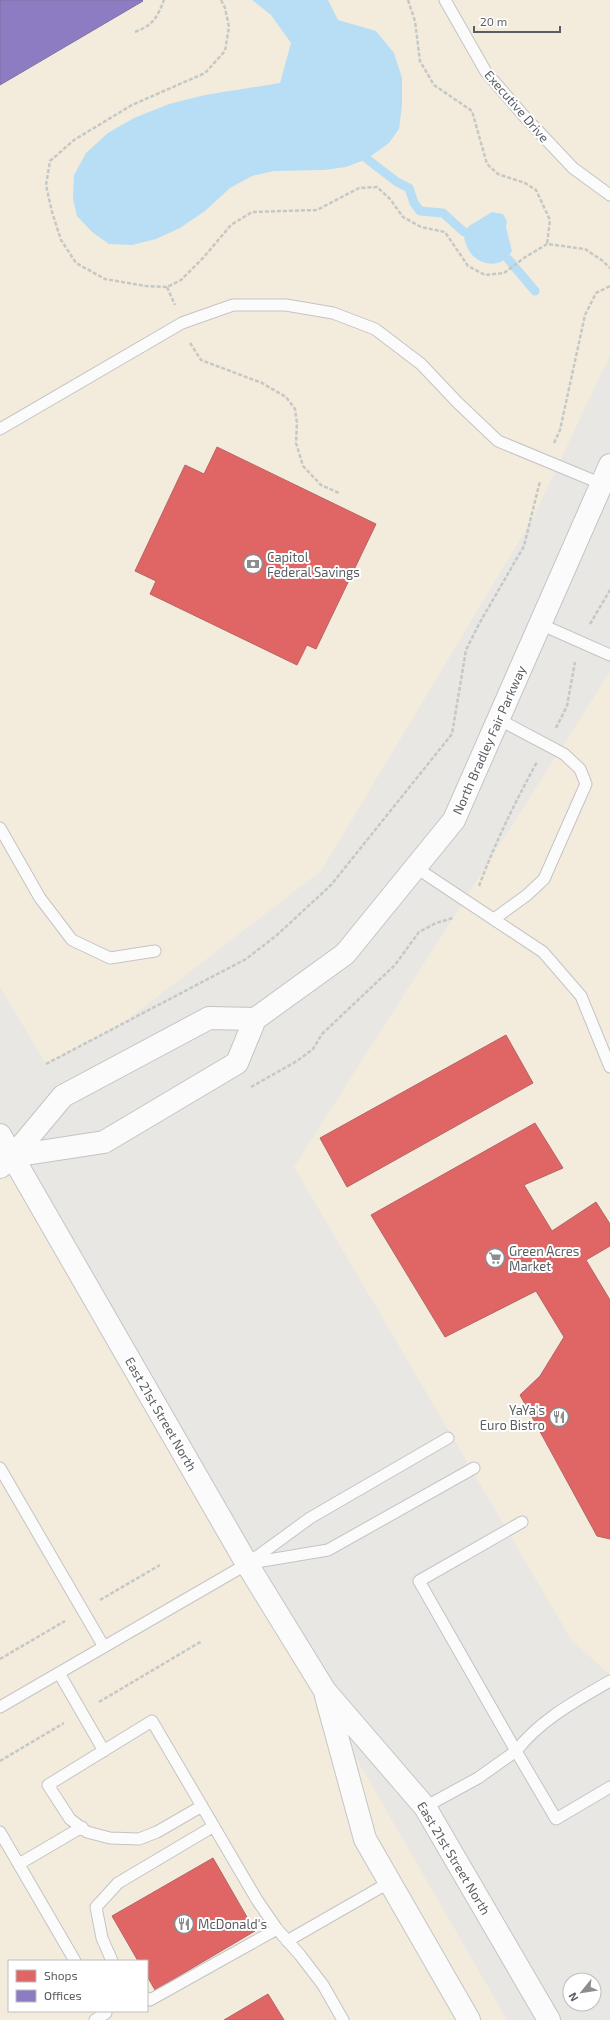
<svg xmlns="http://www.w3.org/2000/svg" width="610" height="2020" font-family="'Exo 2',sans-serif">
  <rect width="100%" height="100%" fill="#e9e7e4"/>
  <path fill="#f3ecdc" fill-rule="evenodd" d="M0,0H610V355L533,518L321,871L123,1023L46,1064L0,987Z
    M610,672V1675L571,1639L294,1167Z
    M0,1140L507,2020H0ZM9,1961H147V2011H9Z"/>
  <path fill="#b7def4" d="M252,0H328L338,20L376,31L394,53L402,78V105L399,129L389,143L367,159L346,167L324,170L274,171L252,176L230,188L205,211L180,228L156,239L132,245L109,244L92,232L77,216L73,199L74,175L86,153L108,133L134,118L169,104L205,95L280,83L291,43L271,15Z
    M492,212L503,214L507,221L506,227L512,251C501,272 472,265 466,244C464,240 464,236 464,232L469,226Z"/>
  <path fill="#e06666" stroke="#b86364" d="M217,447L376,524L316,649L307,645L297,665L150,594L156,581L135,571L185,465L204,474Z
    M506,1035L533,1083L347,1187L320,1138Z
    M535,1123L563,1168L524,1185L552,1231L596,1202L610,1224V1246L586,1260L610,1300V1539L597,1536L520,1395L540,1376L564,1337L536,1291L445,1337L371,1215Z
    M213,1858L255,1931L155,1990L147,1976V1961H138L112,1916Z
    M268,1994L284,2020H224Z"/>
  <path fill="#8e7cc3" stroke="#7e73a6" d="M0,0H142L143,1L0,85Z"/>
  <g fill="none" stroke-linecap="round" stroke-linejoin="round">
    <path stroke="#b7def4" stroke-width="9" d="M367,159L397,182L409,188L414,203L420,211L443,213L464,232
      M508,259L535,291"/>
    <g stroke="#c4c4c5" stroke-width="13">
      <path id="lane" d="M445,0L486,72L524,116L573,168L610,195
        M0,429L182,323L233,305H286L333,313L375,329L421,364L458,403L498,441L602,484
        M540,624L610,655
        M0,828L40,898L72,940L110,958L155,951
        M415,867L543,952L581,996L610,1067
        M494,919L527,895L544,879L586,784L580,769L564,754L498,719
        M0,1468L104,1647
        M522,1522L419,1581L516,1751C541,1719 576,1701 610,1681
        M250,1563L328,1550L474,1468
        M59,1673L104,1751
        M0,1707L247,1564L310,1518L448,1438
        M202,1806L157,1832L139,1839L110,1838L87,1832L70,1819L48,1785L152,1721L257,1900L277,1929L300,1955L323,1985L343,2020
        M425,1807L478,1778L516,1751L556,1819L610,1787
        M0,1832L75,1961
        M19,1864L82,1827
        M287,1941L390,1882
        M112,1961L102,1938L96,1907L118,1883L214,1826
        M147,1998L150,2000L277,1929
        M95,2020L106,2013"/>
    </g>
    <g stroke="#c4c4c5" stroke-width="24">
      <path id="street" d="M13,1156L104,1142L237,1063L255,1019L345,954L454,820L610,465
        M0,1167L13,1156L63,1096L209,1018L255,1019"/>
    </g>
    <g stroke="#c5c5c6" stroke-width="24">
      <path id="secondary" d="M0,1135L247,1564L325,1691L425,1807L549,2020
        M326,1696L365,1839L469,2020"/>
    </g>
    <path stroke="#c4c9c6" stroke-width="2.5" stroke-dasharray="4 2" stroke-linecap="butt" d="M221,0L225,8L229,27L225,51L205,73L132,105L74,140L50,161L46,185L52,212L61,240L76,263L105,279L146,286L167,287L181,280L203,258L231,225L252,212L317,210L359,188L377,187L390,199L403,217L421,227L445,232L468,266L485,275L504,273L524,258L547,244L585,249L603,261L610,268
      M408,0L415,21L420,61L434,85L472,111L487,164L498,174L525,183L536,190L550,220L547,244
      M135,32C153,25 157,18 164,0
      M167,287L175,305
      M190,343L201,360L262,383L286,397L295,409L297,423L296,443L303,466L321,485L339,493
      M554,443L560,430L585,315L596,293L610,286
      M590,624L610,590
      M556,728L567,706L575,662
      M479,886C495,843 515,802 537,762
      M46,1064L246,959L277,935L331,885L452,734L466,650L479,624L524,546L540,481
      M251,1087L297,1061L313,1049L322,1034L395,965L419,932L436,923L453,918
      M100,1600L160,1565
      M0,1659L65,1621
      M99,1702L202,1641
      M0,1761L64,1723"/>
    <use href="#lane" stroke="#fcfbfb" stroke-width="11"/>
    <use href="#street" stroke="#fcfbfb" stroke-width="22"/>
    <use href="#secondary" stroke="#fcfbfb" stroke-width="22"/>
  </g>
  <defs>
    <g id="bank-ring" transform="scale(1)"><circle r="9.5" fill="#fff" stroke="#8b8d8f" stroke-width="1.5"/><path d="M-6-4H6V4H-6ZM0-2.3a2.3 2.3 0 1 0 0 4.6a2.3 2.3 0 1 0 0-4.6Z" fill="#8b8d8f"/></g>
    <g id="supermarket-ring" transform="scale(1)"><circle r="9.5" fill="#fff" stroke="#8b8d8f" stroke-width="1.5"/><path d="M-6-5.5h2.5l.6 2H6L4.5 2H-2.5L-4.4-4H-6ZM-1.5 3.2a1.3 1.3 0 1 0 .1 0ZM3 3.2a1.3 1.3 0 1 0 .1 0Z" fill="#8b8d8f"/></g>
    <g id="restaurant-ring" transform="scale(1)"><circle r="9.5" fill="#fff" stroke="#8b8d8f" stroke-width="1.5"/><path d="M-5-6h1v4h1v-4h1v4h1v-4h1v5L-1.5 .5V6h-2V.5L-5-1ZM5-6V6H3V1.5H1.5Q1.5-4 5-6Z" fill="#8b8d8f"/></g>
  </defs>
  <g fill-rule="evenodd">
    <use href="#bank-ring" x="253" y="564"/>
    <use href="#supermarket-ring" x="495" y="1258"/>
    <use href="#restaurant-ring" x="559" y="1417"/>
    <use href="#restaurant-ring" x="184" y="1924"/>
  </g>
  <g text-anchor="middle" stroke-width="4" stroke-linejoin="round" paint-order="stroke">
    <g font-size="13" fill="#595d61" stroke="#fff">
      <text transform="translate(517 106) rotate(49)" y="5">Executive Drive</text>
      <text transform="translate(489 740) rotate(-66)" y="5">North Bradley Fair Parkway</text>
      <text transform="translate(161 1414) rotate(60)" y="5">East 21st Street North</text>
      <text transform="translate(454 1858) rotate(59)" y="5">East 21st Street North</text>
    </g>
    <g font-size="13" fill="#595d61" stroke="#fff" text-anchor="start">
      <text x="267" y="562">Capitol<tspan x="267" dy="15">Federal Savings</tspan></text>
      <text x="509" y="1256">Green Acres<tspan x="509" dy="15">Market</tspan></text>
      <text x="545" y="1415" text-anchor="end">YaYa's<tspan x="545" dy="15">Euro Bistro</tspan></text>
      <text x="198" y="1929">McDonald's</text>
    </g>
  </g>
  <rect x="8" y="1960" width="140" height="52" fill="#ffffff" stroke="#bdbec0"/>
  <rect x="16" y="1970" width="20" height="12" fill="#e06666" stroke="#bdbec0"/>
  <text x="44" y="1980" font-size="12" fill="#595d61">Shops</text>
  <rect x="16" y="1990" width="20" height="12" fill="#8e7cc3" stroke="#bdbec0"/>
  <text x="44" y="2000" font-size="12" fill="#595d61">Offices</text>
  <g transform="translate(582 1992) rotate(240)"><circle r="19" fill="#ffffff" stroke="#bdbec0"/>
  <path d="M0-3L7 15L0 10L-7 15Z" fill="#8b8d8f"/>
  <text y="-6" font-size="11" font-weight="bold" text-anchor="middle" fill="#595d61">N</text>
  </g>
  <path d="M474 26v6h86v-6" fill="none" stroke="#595d61" stroke-width="2"/>
  <text x="480" y="26" font-size="12" fill="#595d61" stroke="#ffffff" stroke-width="3" paint-order="stroke">20 m</text>
</svg>
